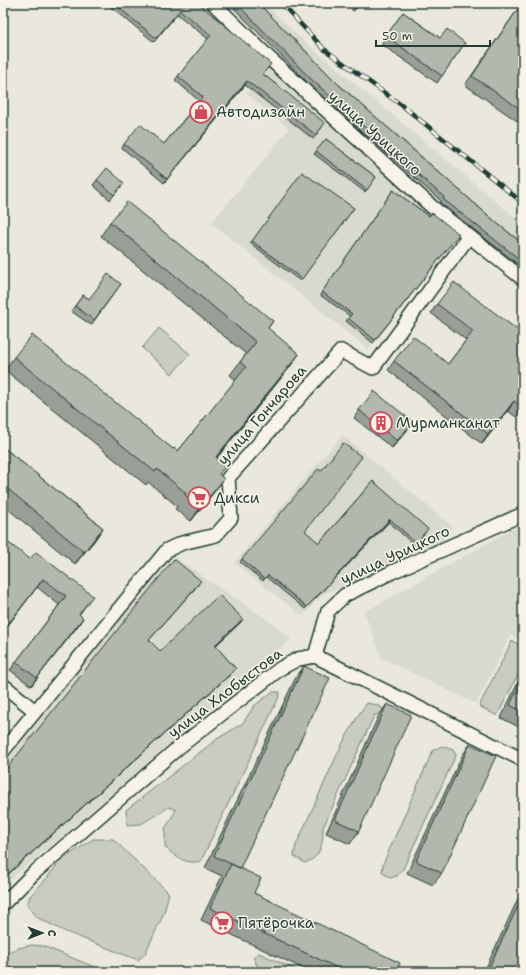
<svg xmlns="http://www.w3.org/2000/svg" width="526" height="975" font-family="'Shantell Sans',sans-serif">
  <rect width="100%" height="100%" fill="#eae8dd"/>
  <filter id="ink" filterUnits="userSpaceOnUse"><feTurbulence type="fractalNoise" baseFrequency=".025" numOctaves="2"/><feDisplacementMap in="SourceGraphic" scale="8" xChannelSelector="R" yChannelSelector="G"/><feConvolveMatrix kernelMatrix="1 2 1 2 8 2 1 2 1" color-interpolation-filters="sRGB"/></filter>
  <g filter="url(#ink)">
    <path fill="#d9dacf" d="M164,3H265L298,36L523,224V284L459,234L373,343L369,350L211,223L289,129L246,93L251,90L258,80Z
      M342,435L453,527L438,545L323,595L303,616L234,563Z
      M523,523V641L511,635L476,704L382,658L364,612Z
      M171,555L271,622L291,639L65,834L3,886V765Z"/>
    <path fill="#c8ccc1" stroke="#74847a" d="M159,328L190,354L172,374L142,348Z
      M512,641L523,646V665L497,716L479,706Z
      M272,692H280L278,699L201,861C186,865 175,857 165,847V829L176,810L169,807L141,824L127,825L126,810L217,739L243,723L254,706Z
      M367,703L377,705L387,711L383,716L378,714L374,716L323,828C323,844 321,857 305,863L294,856L296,845L341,746L359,714Z
      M442,746L453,750L456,755L403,869L397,876L390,878L382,872L383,864L433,750Z
      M93,839H113L169,893L164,913L145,954L138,960L66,932L38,918L27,905L30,896L47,878L60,861Z
      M32,945L43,946L102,970L103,972H3V956C11,949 22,947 32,945Z
      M259,953L301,972H244L245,969L256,972L259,970L253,957Z"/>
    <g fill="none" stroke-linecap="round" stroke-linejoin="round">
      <g stroke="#1f3d34" stroke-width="16">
        <path id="minor" d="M213,3L268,57L431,206L523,279
          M315,656L328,611L345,595L392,572L523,514
          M3,685L35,711
          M3,751L167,550L182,543L216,535L231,518L228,478L341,351L373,368L469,236
          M3,904L34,873L179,747L281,668L298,659L315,656L523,760"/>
      </g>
      <use href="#minor" stroke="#f7f3e8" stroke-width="13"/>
      <g stroke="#1f3d34" stroke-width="4.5">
        <path id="rail" d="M281,3L324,49L404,107L523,203"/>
      </g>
      <use href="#rail" stroke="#f7f3e8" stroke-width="3" stroke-dasharray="9" stroke-linecap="butt"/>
    </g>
    <path fill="#999e96" stroke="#1f3d34" d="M106,3H199L263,74L322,127L313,139L245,85L164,183L122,148L124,144H164L199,101L175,80L208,39L177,14L154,42Z
      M229,3H258L338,84L498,224L523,244V268L440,203L441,201L360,130L307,82Z
      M347,3H362L353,11Z
      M522,3H523V125L465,85Z
      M403,12L440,38L465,43L437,83L381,44Z
      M326,139L376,177L365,192L314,154Z
      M97,180L124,183L110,200L93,185Z
      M393,190L429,216L459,234L373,343L346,321L350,316L320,295Z
      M354,208L300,281L250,243L252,241Z
      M110,222L273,321L268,328L290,367L217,458L219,475L214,492L191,521L175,509L177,506L148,482L146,485L5,370L14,357L173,449L178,451L236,380L230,375L246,354L101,236Z
      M121,284L91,325L71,311L83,295L89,299Z
      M437,304L523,334V407L516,417L508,411L482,444L388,370L394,361L448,364L466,340L431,313Z
      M359,410L408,429L392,448L354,418Z
      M3,447L103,528L94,541L75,564L3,505Z
      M373,481L426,532L414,545L389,522L305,609L266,577L263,581L240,562L242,559L305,532L319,543Z
      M3,545L87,604L79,615L83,618L31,686L10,670L59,605L37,587L3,632Z
      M199,584L149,640L160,651L241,622L215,646L236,669L234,671L6,876L3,873V773Z
      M304,666L240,868L254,893L396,972H310L201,920L222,876L205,868L295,679Z
      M523,672V729L501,718Z
      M387,704L359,831L350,844L326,833L378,717Z
      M470,744L442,873L433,885L407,873L462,756Z
      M523,888V959L517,972H484Z"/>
    <path fill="#7d817a" stroke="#1f3d34" d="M359,3H362L353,11Z
      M247,81L245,85L164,183L167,179Z
      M299,354L290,367L206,470L216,457Z
      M514,401L508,411L482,444L488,434Z
      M413,422L408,429L392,448L397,441Z
      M224,479L214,492L191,521L200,508Z
      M390,519L389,522L305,609L307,607Z
      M103,528L94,541L75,564L84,552Z
      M43,579L37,587L3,632V631Z
      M83,618L78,626L31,686L37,678Z
      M243,619L241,622L213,648L215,645Z
      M236,669L234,671L6,876L8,874Z"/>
    <path fill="#b2b8ae" stroke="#1f3d34" d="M113,3H198L271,64L263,74L325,123L316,135L247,81L167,179L124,144L140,124L164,144L203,97L178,76L211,35L180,10L156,38Z
      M236,3H258L338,84L498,224L523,244V262L443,199L444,197L363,126L310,78Z
      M522,3H523V111L472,76Z
      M403,12L440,38L447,29L465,43L442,76L386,36Z
      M326,139L376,177L367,190L316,151Z
      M107,168L124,183L114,195L97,180Z
      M302,172L354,208L302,279L252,241Z
      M393,190L429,216L432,213L459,234L375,340L348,318L352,314L322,292Z
      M127,202L273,321L268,328L299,354L216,457L226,465L219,474L224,479L200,508L185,495L186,493L157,469L155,472L14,357L32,335L173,449L174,448L178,451L246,367L240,362L256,342L110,222Z
      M108,274L121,284L94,320L75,306L83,295L89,299Z
      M454,282L523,334V406L522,407L514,401L488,434L394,361L413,336L448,364L473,331L437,304Z
      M374,391L413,422L397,441L359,410Z
      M343,443L362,457L305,531L319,543L373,481L428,529L416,543L390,519L307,607L268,575L264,579L242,559L318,469L321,471Z
      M3,447L103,528L84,552L3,485Z
      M6,541L30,559L36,552L93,596L79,614L83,618L37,678L16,662L66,596L43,579L3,631V545Z
      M174,559L201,581L149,640L160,651L219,595L243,619L215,645L236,669L8,874L3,868V773Z
      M304,666L330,678L240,868L214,856Z
      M523,678V712L510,705Z
      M387,704L411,715L359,831L335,820Z
      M470,744L496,756L442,873L416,861Z
      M231,864L261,878L254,893L400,963L396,972H346L210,908Z
      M523,895V959L517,972H487Z
      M3,963L22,972H3Z"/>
  </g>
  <defs>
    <g id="shop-ring" transform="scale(1.15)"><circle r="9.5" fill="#f7f3e8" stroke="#d1495b" stroke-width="1.5"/><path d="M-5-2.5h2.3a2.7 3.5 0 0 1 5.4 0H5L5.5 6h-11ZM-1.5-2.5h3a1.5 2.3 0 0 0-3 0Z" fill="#d1495b"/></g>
    <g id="building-ring" transform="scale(1.15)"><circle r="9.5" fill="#f7f3e8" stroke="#d1495b" stroke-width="1.5"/><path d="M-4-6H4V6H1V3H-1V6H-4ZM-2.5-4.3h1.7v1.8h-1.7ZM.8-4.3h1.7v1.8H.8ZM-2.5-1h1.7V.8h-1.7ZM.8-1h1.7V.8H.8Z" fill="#d1495b"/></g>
    <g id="supermarket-ring" transform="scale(1.15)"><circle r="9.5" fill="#f7f3e8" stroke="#d1495b" stroke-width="1.5"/><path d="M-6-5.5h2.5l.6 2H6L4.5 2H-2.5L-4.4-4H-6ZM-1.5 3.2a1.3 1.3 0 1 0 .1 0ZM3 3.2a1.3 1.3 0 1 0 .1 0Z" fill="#d1495b"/></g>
  </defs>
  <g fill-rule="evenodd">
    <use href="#shop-ring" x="201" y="112"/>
    <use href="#building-ring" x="381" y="423"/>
    <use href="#supermarket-ring" x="199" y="498"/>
    <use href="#supermarket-ring" x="222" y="923"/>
  </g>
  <g text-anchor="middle" stroke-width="3" stroke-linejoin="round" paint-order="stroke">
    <g font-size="15" fill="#1f3d34" stroke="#f7f3e8" text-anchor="start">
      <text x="216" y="117">Автодизайн</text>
      <text x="396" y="428">Мурманканат</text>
      <text x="214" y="503">Дикси</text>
      <text x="238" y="928">Пятёрочка</text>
    </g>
    <g font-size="15" fill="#1f3d34" stroke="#f7f3e8">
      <text transform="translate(375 133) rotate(42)" y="5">улица Урицкого</text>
      <text transform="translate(262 415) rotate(-49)" y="5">улица Гончарова</text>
      <text transform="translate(395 555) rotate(-25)" y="5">улица Урицкого</text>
      <text transform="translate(225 693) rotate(-37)" y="5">улица Хлобыстова</text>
    </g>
  </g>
  <rect width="526" height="975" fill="none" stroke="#f7f3e8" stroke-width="16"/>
  <rect x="8" y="8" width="510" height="959" fill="none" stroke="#1f3d34" stroke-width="1.5" filter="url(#ink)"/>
  <g transform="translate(42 933) rotate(90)" stroke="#f7f3e8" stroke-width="3" paint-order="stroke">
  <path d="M0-3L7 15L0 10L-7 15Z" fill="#1f3d34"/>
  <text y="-6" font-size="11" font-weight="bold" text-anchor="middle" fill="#1f3d34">С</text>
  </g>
  <path d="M376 40v6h114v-6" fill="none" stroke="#1f3d34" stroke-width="2"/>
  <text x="382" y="40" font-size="12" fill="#1f3d34" stroke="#f7f3e8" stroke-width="3" paint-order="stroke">50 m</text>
</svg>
